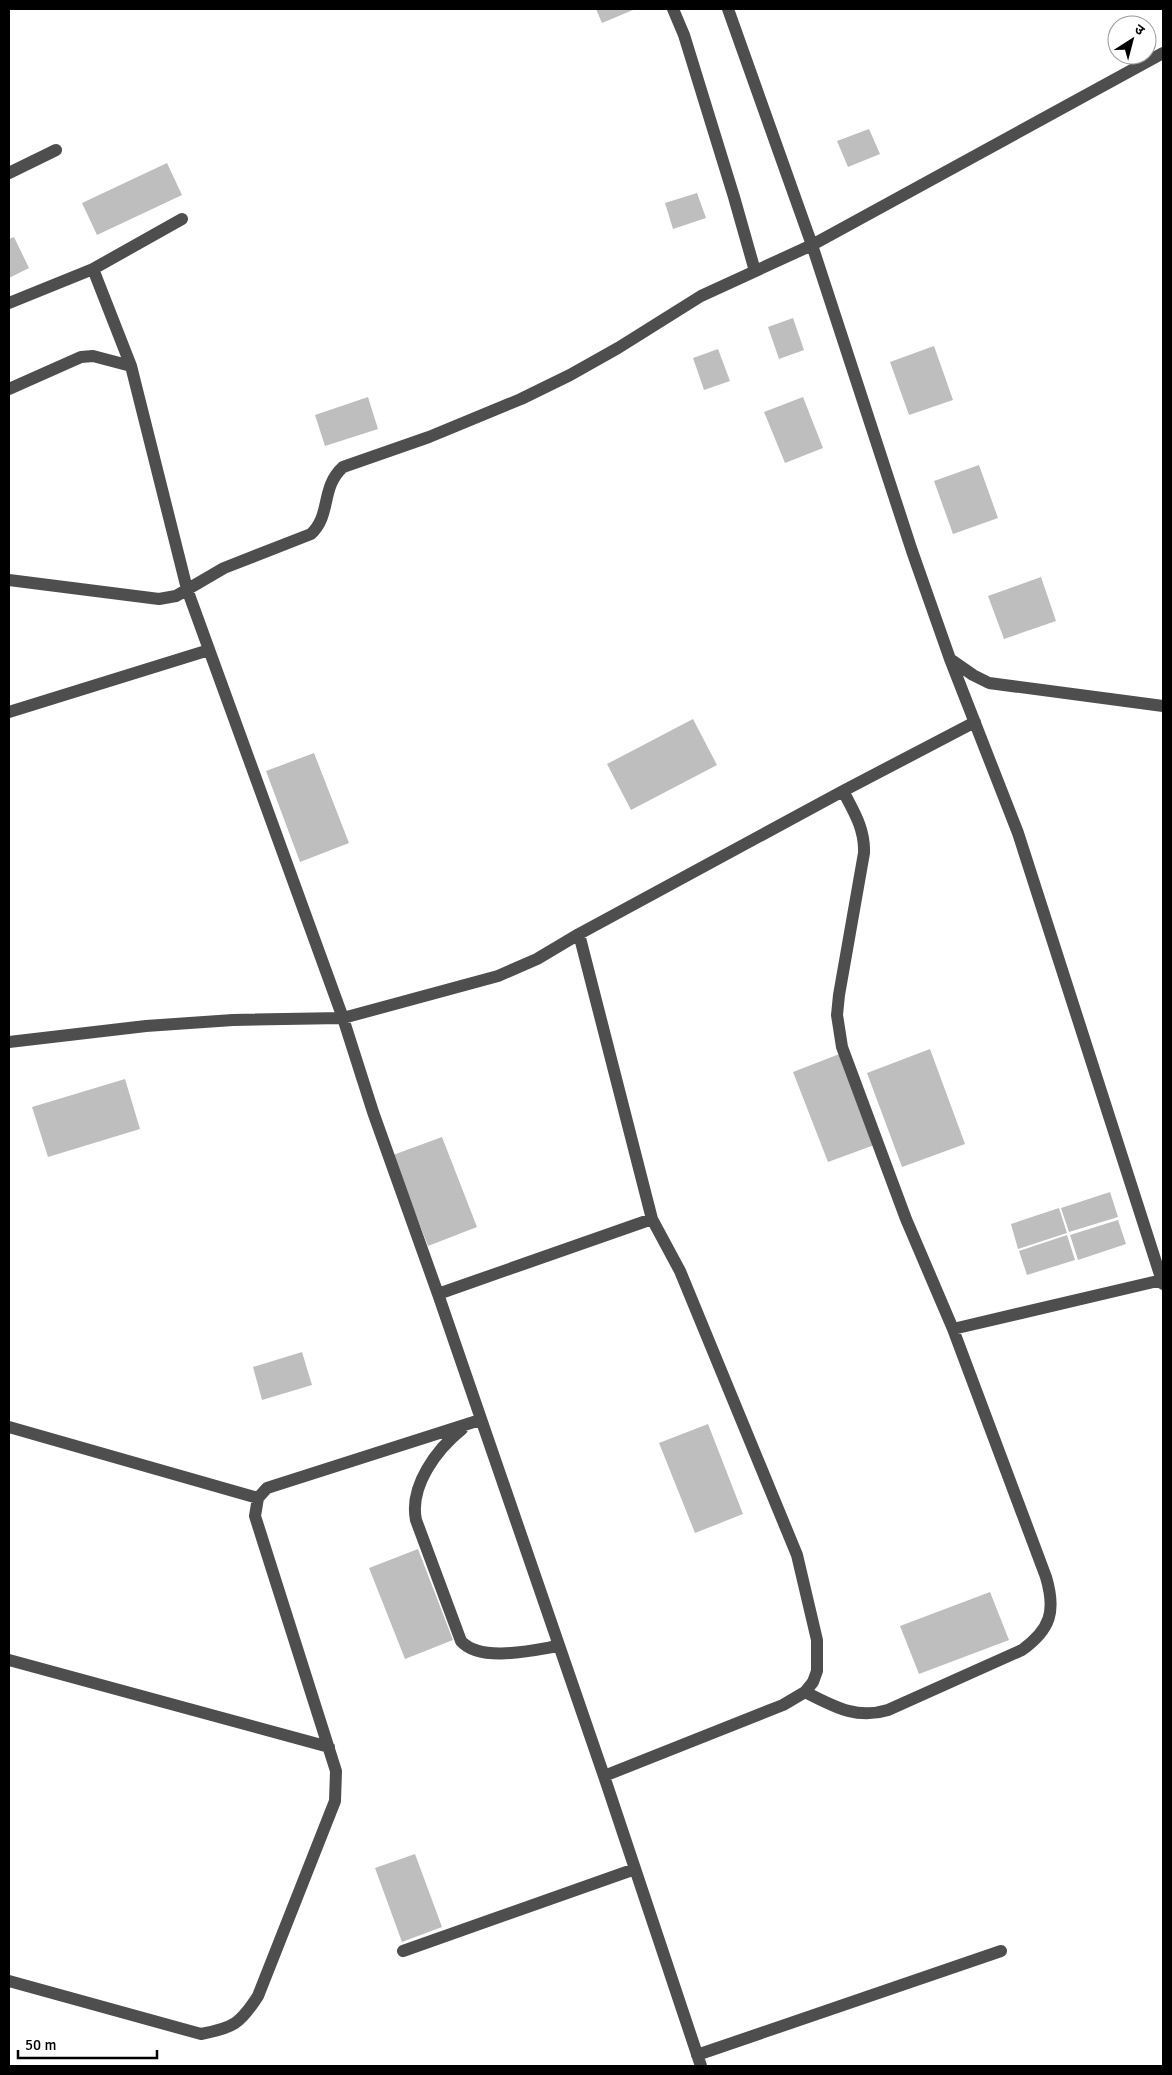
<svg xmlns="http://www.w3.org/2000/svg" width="1172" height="2075" font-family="Signika,'Noto Sans Devanagari',sans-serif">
  <rect width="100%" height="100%" fill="#fff"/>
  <path fill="#bebebe" d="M596,9H633V10L602,23Z
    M869,129L880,154L848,167L837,141Z
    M167,163L182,195L97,235L82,203Z
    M697,193L706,218L673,229L665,203Z
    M14,237L29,268L9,278V239Z
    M793,318L804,350L779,359L768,327Z
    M934,346L953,400L909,415L890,362Z
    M718,349L730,381L704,390L693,358Z
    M368,397L378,429L325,446L315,415Z
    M803,397L823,448L785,463L764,412Z
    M979,465L998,518L953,534L934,481Z
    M1041,577L1056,621L1004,639L988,596Z
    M693,719L717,765L631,810L607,764Z
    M314,753L349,843L300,862L266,771Z
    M930,1049L965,1144L902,1167L867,1073Z
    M842,1053L877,1144L828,1162L793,1072Z
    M125,1079L140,1129L48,1157L32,1107Z
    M442,1137L477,1227L428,1246L393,1155Z
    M1110,1192L1118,1217L1069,1232L1061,1208Z
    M1059,1208L1067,1233L1018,1249L1011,1224Z
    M1118,1220L1126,1244L1078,1260L1070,1235Z
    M1067,1235L1075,1260L1027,1275L1019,1251Z
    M302,1352L312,1385L262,1400L253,1367Z
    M708,1424L743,1514L695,1533L659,1443Z
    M418,1549L453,1640L405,1659L369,1568Z
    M990,1592L1009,1640L919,1674L900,1626Z
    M415,1854L442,1927L402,1942L375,1868Z"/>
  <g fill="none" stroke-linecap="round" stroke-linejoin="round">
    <path stroke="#4e4e4e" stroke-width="12" d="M673,9L684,35L734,197L755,271
      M728,9L812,245L912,551L950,659L1018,833L1163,1284
      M9,173L56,150
      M182,219L93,269L131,366L187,589L343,1018L373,1112L438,1294L604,1776L701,2066
      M9,303L93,269
      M9,389L81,357L93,356L131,366
      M9,580L159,599L176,596L224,568L311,534C332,514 320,488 343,467L429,437L521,399L570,375L618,348L701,296L812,245L1163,53
      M950,659L973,675L989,683L1163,706
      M9,712L209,650
      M579,934L652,1219L680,1271L797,1555L817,1640V1671L813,1682L805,1692L783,1705L604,1776
      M9,1042L146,1026L233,1020L343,1018L498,976L537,959L579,934L843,791L975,722
      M438,1294L652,1219
      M953,1329L1162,1280
      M9,1427L258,1498
      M462,1429C437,1449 409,1486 416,1520L461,1641C480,1663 534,1650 558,1646
      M9,1660L329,1747
      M805,1692C833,1706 856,1720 888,1710L1022,1650C1051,1629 1056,1611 1046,1577L953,1329L906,1219L842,1047L837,1015L839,995L864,853C865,829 854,812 843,791
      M403,1951L635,1869
      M9,1981L201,2034C233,2028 240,2024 258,1996L335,1801L336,1771L255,1516L258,1498L267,1488L480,1420
      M697,2055L1001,1951"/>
  </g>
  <rect width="1172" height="2075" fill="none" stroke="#000000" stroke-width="20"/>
  <g transform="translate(1132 40) rotate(36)"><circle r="24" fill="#ffffff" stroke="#999999"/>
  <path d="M0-4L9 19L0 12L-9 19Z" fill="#000000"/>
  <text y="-8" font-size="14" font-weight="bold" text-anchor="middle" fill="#000000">उ</text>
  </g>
  <path d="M18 2050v8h139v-8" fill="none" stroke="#000000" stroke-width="2.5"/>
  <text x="25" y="2050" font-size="15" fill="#000000" stroke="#ffffff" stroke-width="4" paint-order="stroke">50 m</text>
</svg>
